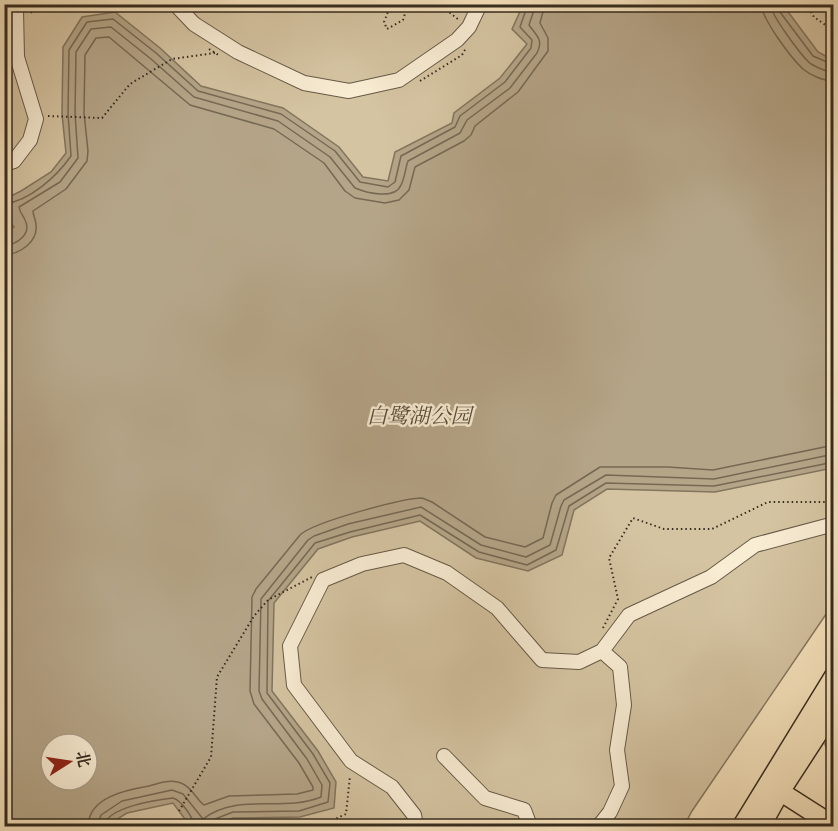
<svg xmlns="http://www.w3.org/2000/svg" width="838" height="831" font-family="'IM FELL French Canon','Noto Serif SC',serif">
  <rect width="100%" height="100%" fill="#f6e3bd"/>
  <filter id="stains"><feTurbulence type="fractalNoise" baseFrequency=".00333" numOctaves="4"/><feColorMatrix values="0 0 0 0 .2 0 0 0 0 .09 0 0 0 0 .02 0 0 0 .5 -.17"/></filter>
  <radialGradient id="worn" r=".72"><stop offset=".6" stop-color="#630" stop-opacity="0"/><stop offset="1" stop-color="#630" stop-opacity=".3"/></radialGradient>
  <path fill="#d5c4a2" stroke="#867861" stroke-width="1.5" fill-rule="evenodd" d="M5,5H833V604L692,811L684,826H5ZM51,744H87V780H51Z
    M833,732H834L833,772L825,744Z"/>
  <path fill="#b5a588" stroke="#82755e" stroke-width="1.5" fill-rule="evenodd" d="M523,5H783L818,52L833,60V468L715,492L607,489L574,510L562,555L528,571L476,558L420,521L352,537L318,549L274,603L272,691L318,751L336,782L334,808L300,817L233,818L210,826H190L173,803L127,813L106,826H5L4,233L14,227L5,215V199L21,191L51,172L66,153L62,114L63,47L82,17L115,12L160,48L201,86L283,108L339,147L363,177L388,181L395,152L452,123L454,113L500,78L527,44L512,29ZM51,744H87V780H51Z"/>
  <g fill="none" stroke-linecap="round" stroke-linejoin="round">
    <path stroke="#766954" stroke-width="1.5" d="M761,4C762,19 791,58 803,69C810,75 823,81 834,81
      M770,4C771,15 802,57 811,64C818,68 826,72 834,72
      M778,4L780,12L813,56L834,65
      M4,204C30,201 57,176 71,156L68,113L69,50L87,22L113,19L156,53L198,91L281,114L335,151L360,182L388,187L395,182L401,156L455,127L460,116L505,82L531,48L532,40L520,27L528,4
      M4,245C17,245 32,234 25,220C23,215 20,213 19,207L60,182L78,158L75,113L76,52L91,29L111,27L151,59L194,97L278,121L330,157L355,188C367,193 395,200 401,185C405,178 405,169 408,161L460,133L467,120L510,88L537,53C544,40 536,35 529,25L536,4
      M4,255C20,254 38,242 36,225C36,220 33,215 33,211L66,189L87,161L88,151L84,113L85,55L96,38L109,37L190,105L274,129L324,163L345,191L355,198L385,203L399,200L409,190L415,167L464,141L471,135L475,126L518,92L548,51V38L540,23L545,4
      M88,826C89,797 126,790 149,786C159,783 171,779 181,783C192,787 196,799 204,805L229,796L297,794L313,790V787L299,763L254,704L250,691L252,597L256,589L300,535C313,522 404,498 422,498L432,502L485,537L525,547L543,538L552,503L556,495L600,467H668L713,470L834,445
      M97,826L101,815L122,801L172,790L183,794L203,819C238,792 282,813 321,797L322,785L307,759L262,699L259,691L261,599L308,540L314,536L348,524L421,507L481,545L526,557L550,545L561,506L564,500L606,475L714,479L834,454
      M104,826C107,807 156,800 173,798C182,801 193,817 194,826
      M211,826L215,819L233,812L299,811L328,802L330,783L313,754L267,693L268,601L315,543L350,532L420,515L479,552L527,565L556,550L569,506L606,483L714,486L834,462"/>
    <g stroke="#665a47" stroke-width="16">
      <path id="minor" d="M175,4L194,24L238,52L304,83L349,91L399,80L457,40L469,27L480,4
        M4,164L14,161L30,140L36,119L17,57L16,10L21,4
        M444,756L485,798L524,810L530,826
        M416,826L414,815L392,787L351,761L294,685L290,646L323,580L362,564L404,555L447,573L497,608L542,660L579,662L602,651L629,615L711,577L755,545L834,524
        M599,826L610,812L622,786L617,750L624,705L620,667L602,651"/>
    </g>
    <g stroke="#362d20" stroke-width="21">
      <path id="major" d="M770,785L834,826
        M742,826L834,676
        M761,826L780,792L834,709"/>
    </g>
    <path stroke="#362d20" stroke-width="2" stroke-dasharray="1.5 3" stroke-linecap="butt" d="M157,4L166,13
      M391,4L384,22L387,29L403,20L408,4
      M439,4L459,20
      M806,4L814,17L834,31
      M31,13L37,4
      M209,49L220,56
      M420,81L462,55L466,48
      M48,116L102,118L130,84L172,59L215,53
      M603,628L618,599L609,558L633,518L664,529H712L768,502H834
      M179,811L211,757L217,677L254,616L268,600L312,577
      M320,826L346,814L350,776"/>
    <use href="#minor" stroke="#f9edd4" stroke-width="14"/>
    <use href="#major" stroke="#f6e3bd" stroke-width="18"/>
  </g>
  <g text-anchor="middle" stroke-width="5" stroke-linejoin="round" paint-order="stroke">
    <g font-size="21" font-style="italic" fill="#564b3a" stroke="#f9edd4">
      <text x="419" y="423">白鹭湖公园</text>
    </g>
  </g>
  <rect width="838" height="831" fill="none" stroke="#f6e3bd" stroke-width="24"/>
  <rect x="6" y="6" width="826" height="819" fill="none" stroke="#362d20" stroke-width="3"/>
  <rect x="12" y="12" width="814" height="807" fill="none" stroke="#362d20" stroke-width="1.5"/>
  <g transform="translate(69 762) rotate(78)"><circle r="28" fill="#f9edd4" stroke="#aba08c" stroke-width="1.5"/>
  <path d="M0-4.5L10 22L0 15L-10 22Z" fill="#8f2418"/>
  <text y="-9" font-size="16" font-weight="bold" text-anchor="middle" fill="#362d20">北</text>
  </g>
  <rect width="100%" height="100%" filter="url(#stains)"/>
  <rect width="100%" height="100%" fill="url(#worn)"/>
</svg>
